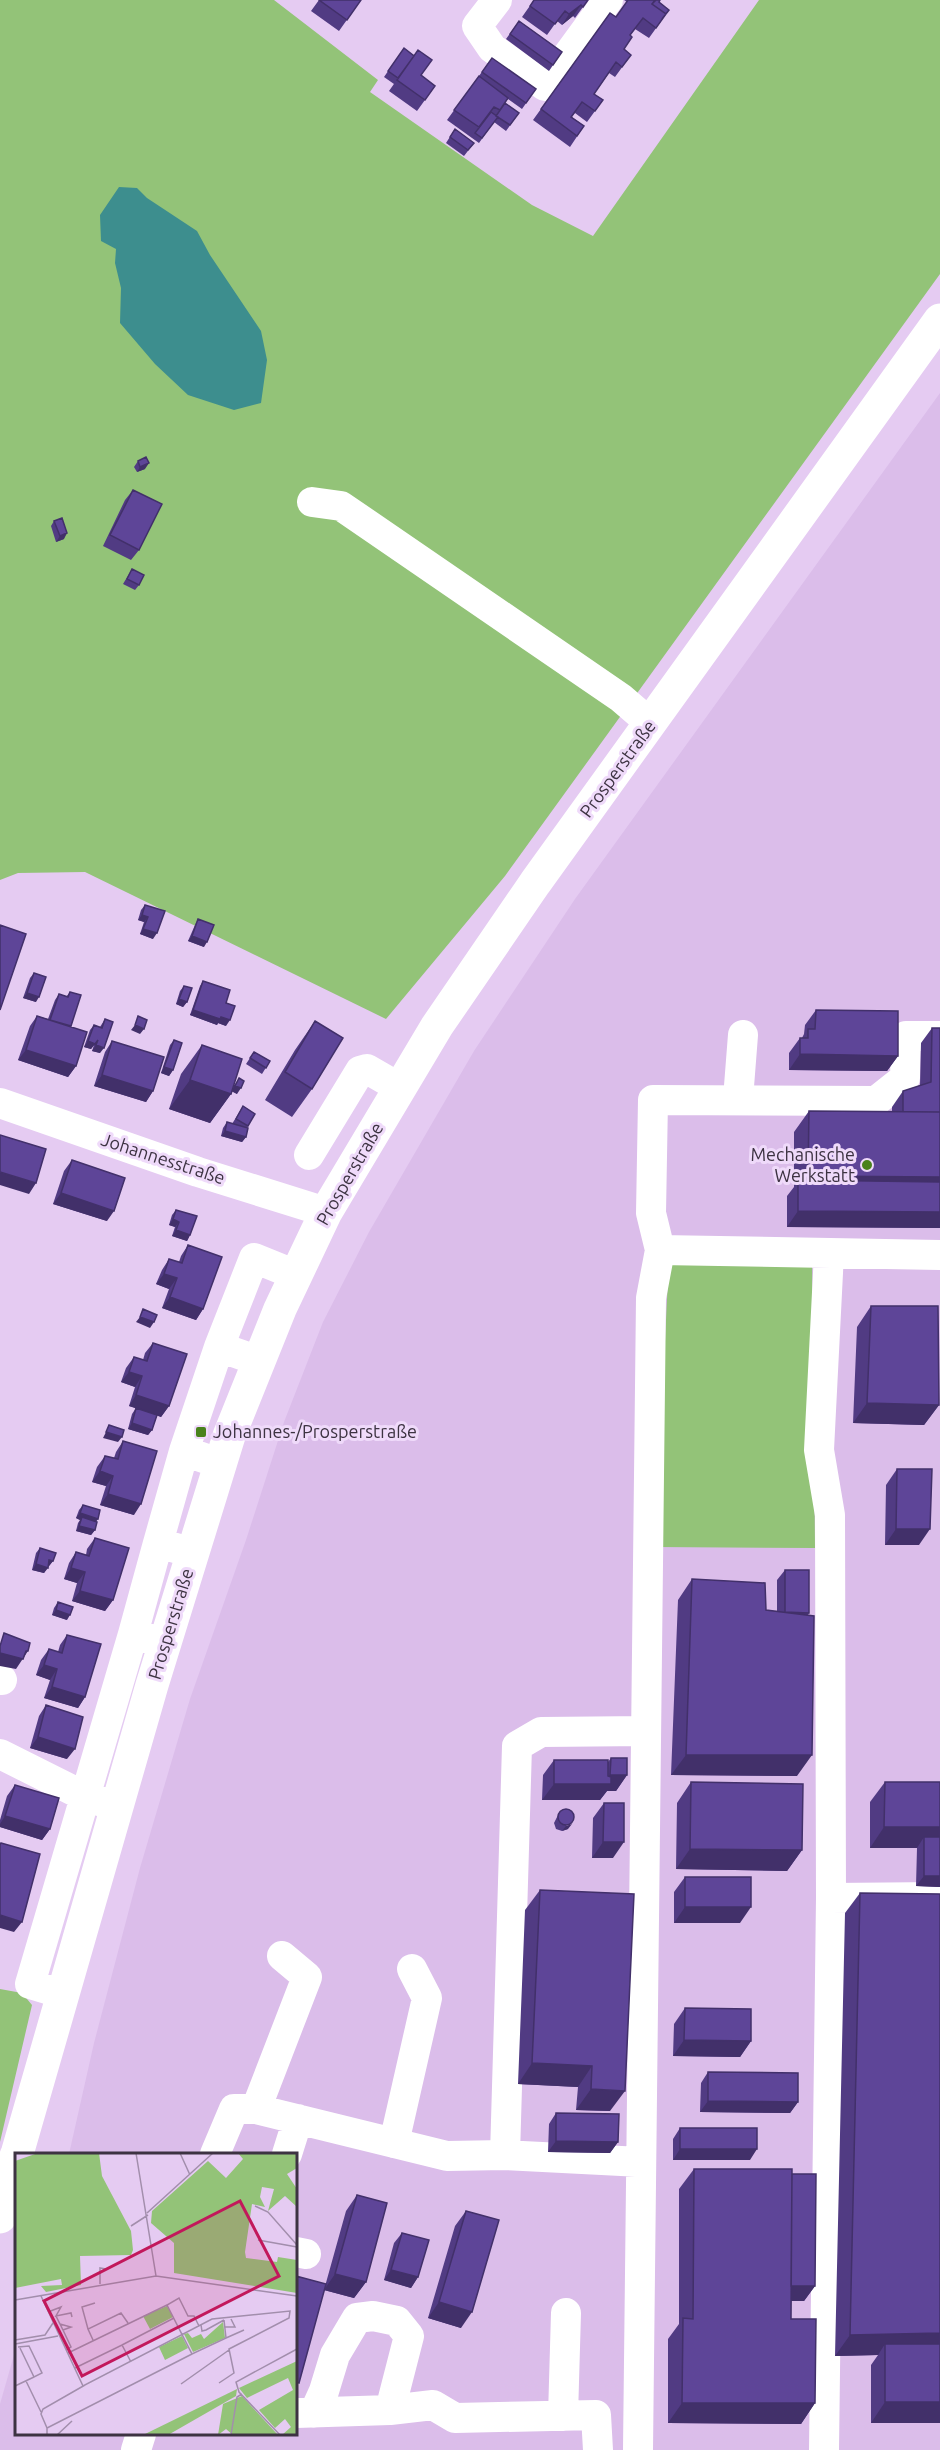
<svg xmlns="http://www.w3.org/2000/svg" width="940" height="2450" font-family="Ubuntu,sans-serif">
  <rect width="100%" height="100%" fill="#e5cbf2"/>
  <path fill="#dbbdea" d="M940,393V2450H0V2404L16,2348V2434H296V2154H69L94,2043L140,1868L190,1699L246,1540L284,1422L323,1322L369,1232L474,1051L575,899Z"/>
  <path fill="#93c378" d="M0,0H274L378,80L370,92L532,205L593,236L759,0H940V274L505,876L386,1019L85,872L18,873L0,880Z
    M812,1256L815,1548L655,1547L669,1258Z
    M0,1989L22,1993L32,2005L0,2142Z"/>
  <path fill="#3d8e8e" d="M119,187L137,188L147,198L197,231L210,255L261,331L267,360L261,403L234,410L188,395L155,364L120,323L121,288L115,263L116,249L101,241L100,215Z"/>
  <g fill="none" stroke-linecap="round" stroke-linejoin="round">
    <path stroke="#fff" stroke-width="30" d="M497,0L477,26L492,48L545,86L608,0
      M312,502L341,506L621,698L650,723
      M940,1036H906L905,1078L876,1101L653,1100L651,1213L660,1250L940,1255
      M738,1099L743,1035
      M0,1103L198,1172L326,1212
      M309,1155L360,1071L367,1069L400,1088
      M829,1253L819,1450L830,1515L831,1898
      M219,1347L184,1451L221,1464
      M259,1361L219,1347L254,1258L296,1275
      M184,1451L158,1543L193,1553
      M151,1639L133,1634L158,1543
      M0,1679L2,1680
      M0,1754L86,1797L103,1802
      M282,1956L307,1977L256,2109L447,2156L505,2155
      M63,1994L30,1984L133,1634
      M394,2143L427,1998L412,1969
      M215,2154L234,2109H256
      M287,2154L298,2119
      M641,2162L505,2155L517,1746L541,1732L646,1731
      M296,2252L306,2254
      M390,2410L433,2405L455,2418L596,2415L598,2450
      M296,2413L390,2410L409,2336L397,2321L373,2316L357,2318L335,2355L324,2391L314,2413
      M563,2416L566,2313
      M136,2450L141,2434
      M638,2450L651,1298L660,1250
      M824,2450L831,1898L940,1897"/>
    <path stroke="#fff" stroke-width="33" d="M17,2154L152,1685L229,1436L280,1309L326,1212L437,1026L535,883L940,320
      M0,2217L16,2156"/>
  </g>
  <path fill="#513b83" d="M319,0H361L339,31L311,11Z
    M534,0H588L575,18L573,16L562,25L557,21L547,35L522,17Z
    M624,0H660L659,2L669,10L649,38L635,29L630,35L624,49L631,55L615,77L609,73L594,94L603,100L587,122L575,113L572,117L584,126L570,147L533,120L610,13L616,17L627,2Z
    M519,21L562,52L549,71L506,39Z
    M404,48L421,75L435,86L417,111L389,91L396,81L394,84L384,77Z
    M492,58L536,89L522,109L508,99L505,103L519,113L506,131L494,122L479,143L472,138V137V138L447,120Z
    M455,129L474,143L464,156L446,143Z
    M138,461L145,469L137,472L134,467Z
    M133,490L139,550L131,560L103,546L125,500Z
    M54,521L64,539L56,542L51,526Z
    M132,569L139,585L135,590L123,584Z
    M145,905L153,939L140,934L144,922L138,920L141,910Z
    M198,919L204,947L188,941L195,925Z
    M34,973L36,1002L23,998L30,978Z
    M203,981L226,1026L218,1023L217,1025L190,1015L200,986Z
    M184,986L187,1002L183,1007L176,1004L180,991Z
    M70,992V1027L76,1066L68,1077L18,1060L30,1026L37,1016L48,1019L55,1000L59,994L66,997Z
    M816,1010L898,1056L887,1071L789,1070V1053L800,1038H802L804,1034L805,1025Z
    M105,1019L100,1053L92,1051L94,1045L91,1049L84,1047L90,1030L94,1025L100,1027Z
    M315,1021L312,1089L292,1117L265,1100L295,1050Z
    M932,1028H940V1228L787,1227V1196L794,1187V1132L809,1111L892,1112V1107L903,1091L920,1086L921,1043Z
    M174,1040L173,1070L169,1076L161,1073L170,1045Z
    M112,1041L153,1091L146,1102L94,1086L105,1052Z
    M202,1045L232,1089L239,1078L237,1094L232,1091L231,1094L210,1123L169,1109L181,1074Z
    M254,1052L270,1061L262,1074L246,1064Z
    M243,1106L255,1114L247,1128L246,1137L242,1142L221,1136L223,1128L227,1122L232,1124Z
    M72,1160L107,1221L53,1204L64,1171Z
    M176,1210L190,1235L187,1241L172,1236L175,1227L169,1225L172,1215Z
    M188,1245L203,1309L196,1320L162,1308L169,1289L156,1284L162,1270L169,1259L179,1262L181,1256Z
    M871,1306L939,1405L924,1425L853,1423L857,1327Z
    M153,1343L169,1406L161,1417L157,1415L152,1430L148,1435L128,1429L132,1414L136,1408L129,1406L135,1387L121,1382L126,1368L134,1357L143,1360L145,1353Z
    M123,1441L134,1515L100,1505L106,1486L92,1482L97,1467L105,1456L114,1458L116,1452Z
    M897,1469L919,1545H885L886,1485Z
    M83,1505L98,1519L96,1521L95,1530L91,1535L76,1531L78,1523L80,1520L76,1518L79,1510Z
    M95,1538L113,1600L105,1611L72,1601L77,1583L64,1579L69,1563L76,1552L86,1555L87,1549Z
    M40,1548L53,1561L49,1566H48L44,1573L32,1570L36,1553Z
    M785,1570L809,1613L808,1615L797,1776L671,1775L678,1600L692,1579L766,1610L777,1612V1580Z
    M58,1602L67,1620L52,1615L54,1608Z
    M67,1635L85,1697L78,1708L44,1698L50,1680L36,1675L41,1660L49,1649L58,1652L60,1645Z
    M46,1705L67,1759L30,1748L39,1716Z
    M611,1758L627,1775L616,1791H607L600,1800H542L543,1775L554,1760L608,1762Z
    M691,1782L802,1850L787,1871L676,1869L677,1803Z
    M885,1782H940V1887L916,1886L917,1848H870V1802Z
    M15,1785L50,1829L42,1840L0,1827V1820L7,1796Z
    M604,1803L613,1858H592L593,1818Z
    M560,1811L568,1829L562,1831L556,1829L554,1823Z
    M685,1877L740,1923H674V1892Z
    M540,1890L610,2111L576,2110L578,2087L518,2084L525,1910Z
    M860,1893L940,1894V2423H871V2365L878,2355L835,2356L845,1913Z
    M685,2008L751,2041L740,2057L673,2056L674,2024Z
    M708,2072L798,2102L790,2113L700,2112L701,2083Z
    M556,2113L618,2142L610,2153L548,2152L549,2124Z
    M680,2128L750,2160H673V2139Z
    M694,2169L792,2174L815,2286L804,2301H791V2319L815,2403L801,2424L668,2423V2339L679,2324V2189Z
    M357,2195L366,2282L354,2298L324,2290L346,2211Z
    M466,2211L461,2328L428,2318L455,2226Z
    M402,2233L418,2277L411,2288L384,2280L394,2243Z"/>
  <path fill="#42306a" d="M581,5L573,16L562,25L569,14Z
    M149,463L145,469L137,472L140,467Z
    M67,533L64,539L56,542L60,536Z
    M142,915L148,917L144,922L138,920Z
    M143,929L157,933L153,939L140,934Z
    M192,936L207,942L204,947L188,941Z
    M27,993L39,997L36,1002L23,998Z
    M179,999L187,1002L183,1007L176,1004Z
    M193,1010L221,1017L230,1020L226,1026L218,1023L217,1025L190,1015Z
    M135,1025L144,1029L140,1034L131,1030Z
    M88,1041L95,1044L91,1049L84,1047Z
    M96,1045L104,1048L100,1053L92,1051Z
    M26,1050L76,1066L68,1077L18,1060Z
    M800,1054L898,1056L887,1071L789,1070Z
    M164,1067L173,1070L169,1076L161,1073Z
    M102,1075L153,1091L146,1102L94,1086Z
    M190,1080L231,1094L210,1123L169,1109Z
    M235,1086L241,1088L237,1094L231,1091Z
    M225,1131L246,1137L242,1142L221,1136Z
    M0,1172L36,1183L29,1194L0,1185Z
    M808,1176L940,1177V1198L798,1190Z
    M61,1193L114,1211L107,1221L53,1204Z
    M798,1211L940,1212V1228L787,1227Z
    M173,1219L179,1222L175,1227L169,1225Z
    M176,1230L190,1235L187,1241L172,1236Z
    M164,1274L177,1278L169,1289L156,1284Z
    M170,1297L203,1309L196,1320L162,1308Z
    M140,1317L154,1322L150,1328L136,1322Z
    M129,1372L142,1376L135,1387L121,1382Z
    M136,1395L169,1406L161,1417L129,1406Z
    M867,1403L939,1405L924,1425L853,1423Z
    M132,1423L152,1430L148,1435L128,1429Z
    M106,1432L122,1437L118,1442L103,1438Z
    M100,1471L113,1476L106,1486L92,1482Z
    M108,1494L141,1504L134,1515L100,1505Z
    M80,1513L98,1519L94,1524L82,1517L80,1520L76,1518Z
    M79,1526L95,1530L91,1535L76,1531Z
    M896,1529H930L919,1545H885Z
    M49,1560L53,1561L49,1566L46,1565Z
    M36,1564L48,1568L44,1573L32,1570Z
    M71,1568L85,1572L77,1583L64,1579Z
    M80,1591L113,1600L105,1611L72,1601Z
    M56,1610L70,1615L67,1620L52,1615Z
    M26,1651H28L16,1669L0,1666V1653Z
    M44,1665L57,1669L50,1680L36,1675Z
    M52,1687L85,1697L78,1708L44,1698Z
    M38,1737L75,1749L67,1759L30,1748Z
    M686,1755H812L797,1776L671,1775Z
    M610,1775H627L616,1791H607L600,1800H542L554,1784H604Z
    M5,1816L50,1829L42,1840L0,1827V1824Z
    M572,1824L568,1829L562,1831L566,1826Z
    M884,1827H940V1848L924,1837L917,1848H870Z
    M603,1842H624L613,1858H592Z
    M690,1849L802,1850L787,1871L676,1869Z
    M924,1876H940V1887L916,1886Z
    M685,1907H751L740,1923H674Z
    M0,1915L22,1922L14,1932L0,1928Z
    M684,2040L751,2041L740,2057L673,2056Z
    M532,2063L592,2066L578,2087L518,2084Z
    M591,2089L625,2091L610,2111L576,2110Z
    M708,2101L798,2102L790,2113L700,2112Z
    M556,2141L618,2142L610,2153L548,2152Z
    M680,2149H757L750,2160H673Z
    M391,2270L418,2277L411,2288L384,2280Z
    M335,2274L366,2282L354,2298L324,2290Z
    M788,2286H815L804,2301H777Z
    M439,2302L472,2312L461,2328L428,2318Z
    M940,2333V2354L885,2344L878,2355L835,2356L850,2335Z
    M885,2402H940V2423H871Z
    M682,2403H815L801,2424L668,2423Z"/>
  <path fill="#5e4598" stroke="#42306a" stroke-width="1.5" d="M319,0H361L347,20Z
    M534,0H588L583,7L581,5L569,14L565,11L555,24L530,6Z
    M628,0H655L652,4L666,14L656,28L643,18L630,35L632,37L624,49L631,55L622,67L616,62L594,94L603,100L595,111L582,102L571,117L584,126L577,136L541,109L610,13L616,17Z
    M656,0H660L659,2L669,10L662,19L666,14L652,4Z
    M519,21L562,52L553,65L510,34Z
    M404,48L414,56L398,78L388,71Z
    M418,50L432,60L421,75L435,86L425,100L397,80Z
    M492,58L536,89L526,103L482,72Z
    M479,76L508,98L500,110L494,107L479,127L454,110Z
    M505,103L519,113L510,125L496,116Z
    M491,112L498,117L482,138L475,133Z
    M455,129L474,143L468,150L450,137Z
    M146,457L149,463L140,467L138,461Z
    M133,490L162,504L139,550L110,535Z
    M62,518L67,533L60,536L54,521Z
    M132,569L144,575L139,585L127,579Z
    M145,905L165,911L157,933L143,929L148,917L142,915Z
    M198,919L214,925L207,942L192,936Z
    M0,925L26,934L0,1010Z
    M34,973L46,977L39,997L27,993Z
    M203,981L230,990L226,1003L235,1006L230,1020L221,1017L220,1019L193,1010Z
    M184,986L192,988L187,1002L179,999Z
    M70,992L81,995L71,1026L50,1020L59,994L68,997Z
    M816,1010L898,1011V1056L800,1054V1038H808V1029H815Z
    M37,1016L87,1032L76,1066L26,1050Z
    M138,1016L147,1020L144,1029L135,1025Z
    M105,1019L113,1022L104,1048L96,1045L98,1040L95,1044L88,1041L94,1025L102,1028Z
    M315,1021L343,1038L312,1089L285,1072Z
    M932,1028H940V1112H903V1091L931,1082Z
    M174,1040L182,1043L173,1070L164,1067Z
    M112,1041L164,1057L153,1091L102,1075Z
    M202,1045L242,1059L231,1094L190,1080Z
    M254,1052L270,1061L266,1068L250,1058Z
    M239,1078L244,1081L241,1088L235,1086Z
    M243,1106L255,1114L248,1126L236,1119Z
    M809,1111L940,1112V1177L808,1176Z
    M227,1122L248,1128L246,1137L225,1131Z
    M0,1135L46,1149L36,1183L0,1172Z
    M72,1160L125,1178L114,1211L61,1193Z
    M798,1180L940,1182V1212L798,1211Z
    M176,1210L197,1216L190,1235L176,1230L179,1222L173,1219Z
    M188,1245L222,1257L203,1309L170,1297L177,1278L164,1274L169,1259L182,1263Z
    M871,1306H938L939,1405L867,1403Z
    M143,1309L157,1315L154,1322L140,1317Z
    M153,1343L187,1354L169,1406L136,1395L142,1376L129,1372L134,1357L147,1361Z
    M136,1408L157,1415L152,1430L132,1423Z
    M109,1425L124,1430L122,1437L106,1432Z
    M123,1441L157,1451L141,1504L108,1494L113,1476L100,1471L105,1456L118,1459Z
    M897,1469H932L930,1529H896Z
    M83,1505L100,1510L98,1519L80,1513Z
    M82,1517L97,1522L95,1530L79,1526Z
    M95,1538L129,1548L113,1600L80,1591L85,1572L71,1568L76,1552L89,1556Z
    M40,1548L56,1553L53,1561L49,1560L48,1568L36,1564Z
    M785,1570H809V1613L785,1612Z
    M692,1579L765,1583L766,1610L814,1616L812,1755H686Z
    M58,1602L73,1607L70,1615L56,1610Z
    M4,1633L30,1643L28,1651H26L23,1659L0,1653V1646Z
    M67,1635L101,1644L85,1697L52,1687L57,1669L44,1665L49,1649L62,1653Z
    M46,1705L83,1717L75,1749L38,1737Z
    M611,1758H627V1775H610Z
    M554,1760H608V1776L611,1777V1784H554Z
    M691,1782L803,1784L802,1850L690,1849Z
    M885,1782H940V1827H884Z
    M15,1785L59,1798L50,1829L5,1816Z
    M604,1803H624V1842H603Z
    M558 1817a8 8 0 1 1 16 0a8 8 0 1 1-16 0Z
    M924,1837H940V1876H924Z
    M1,1843L40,1854L22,1922L0,1915V1845Z
    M685,1877H751V1907H685Z
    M540,1890L634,1894L625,2091L591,2089L592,2066L532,2063Z
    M860,1893L940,1894V2333L850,2335Z
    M685,2008L751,2009V2041L684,2040Z
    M708,2072L798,2073V2102L708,2101Z
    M556,2113L619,2114L618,2142L556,2141Z
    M680,2128H757V2149H680Z
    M694,2169H792L791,2319H816L815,2403H682L683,2318L693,2319Z
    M792,2174H816L815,2286H791Z
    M357,2195L387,2203L366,2282L335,2274Z
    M466,2211L499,2220L472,2312L439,2302Z
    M402,2233L429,2240L418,2277L391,2270Z
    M296,2276L326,2284L299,2383L296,2382Z
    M885,2344H940V2402H885Z"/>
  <g fill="#49821c" stroke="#efdafa" stroke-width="2">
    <circle cx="867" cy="1165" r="6"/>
    <rect x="195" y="1426" width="12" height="12" rx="3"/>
  </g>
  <g text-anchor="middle" stroke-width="6" stroke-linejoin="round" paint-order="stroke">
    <g font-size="18" fill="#3d3342" stroke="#efdafa">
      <text transform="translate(618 769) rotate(-54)" y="6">Prosperstraße</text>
      <text transform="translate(163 1159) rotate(18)" y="6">Johannesstraße</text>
      <text transform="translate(350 1174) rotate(-60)" y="6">Prosperstraße</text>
      <text transform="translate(171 1624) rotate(-73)" y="6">Prosperstraße</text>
    </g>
    <g font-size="18" fill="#3d3342" stroke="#efdafa" text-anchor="end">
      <text x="855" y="1161">Mechanische<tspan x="855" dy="21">Werkstatt</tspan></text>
      <text x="213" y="1438" text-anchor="start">Johannes-/Prosperstraße</text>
    </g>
  </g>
  <g transform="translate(15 2153)">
    <rect width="282" height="282" fill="#e5cbf2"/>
    <path d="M23,0H84L87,23L116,78L118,97L116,102L65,103L66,132L31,139L26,133L47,132L46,126L0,135V8ZM223,0H282V15L272,21L282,36V54L270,43L253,58L259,36L247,34L245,44L250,54L237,51L230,99L231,105L262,109L263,104L282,107V140L159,120V90L136,70L137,58L193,8L211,25L228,6ZM152,153L158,164L135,176L128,163ZM208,169L210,185L178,199L169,181L173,180L177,185L186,181L189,186ZM167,183L173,195L150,207L144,194ZM282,208V282H267L276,274L270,266L260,275L244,257L278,237L273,225L232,245L224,235ZM222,236L221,243L153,282H128ZM227,243L263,282H218L211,276L203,282L208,251Z" fill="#93c378"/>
    <path fill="none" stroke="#a28eac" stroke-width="1.5" d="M121,0L141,123M165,0L175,22M240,53L253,59L282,92M132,60L198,0M116,73L133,62M243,87L282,94M85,131V115L91,116M26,143L68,233L197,166L275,158L274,165L214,196L219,220L204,230M0,147L141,123L282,143M33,159L46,154L41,163L56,160L57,164M41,163L45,171L56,174L48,177L45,171M186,172L187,178L191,177L209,167M184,173L179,163H173L164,145L152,152L177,201L211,185L209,167M210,174H220L216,166M73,176L67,154L80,150M48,177L56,194L51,197M211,185L229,177M0,187L30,182L38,170M78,187L73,176L106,160L113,170M0,191L43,183M107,192L159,165M3,194L14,193L27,220L19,224L5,195M53,200L152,152M60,215L107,192L116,209M11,228L26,259M166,231L214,197M0,233L19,224M32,275L26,261L28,256L70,232M32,282V275L177,201M42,282L57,268M216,282L222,244L227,241M265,282L224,239L221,229L282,196"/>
    <path fill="#c2185b" fill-opacity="0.15" stroke="#c2185b" stroke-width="3" d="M225,48L264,123L67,223L29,148Z"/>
    <rect width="282" height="282" fill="none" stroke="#3d3342" stroke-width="3"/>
  </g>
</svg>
